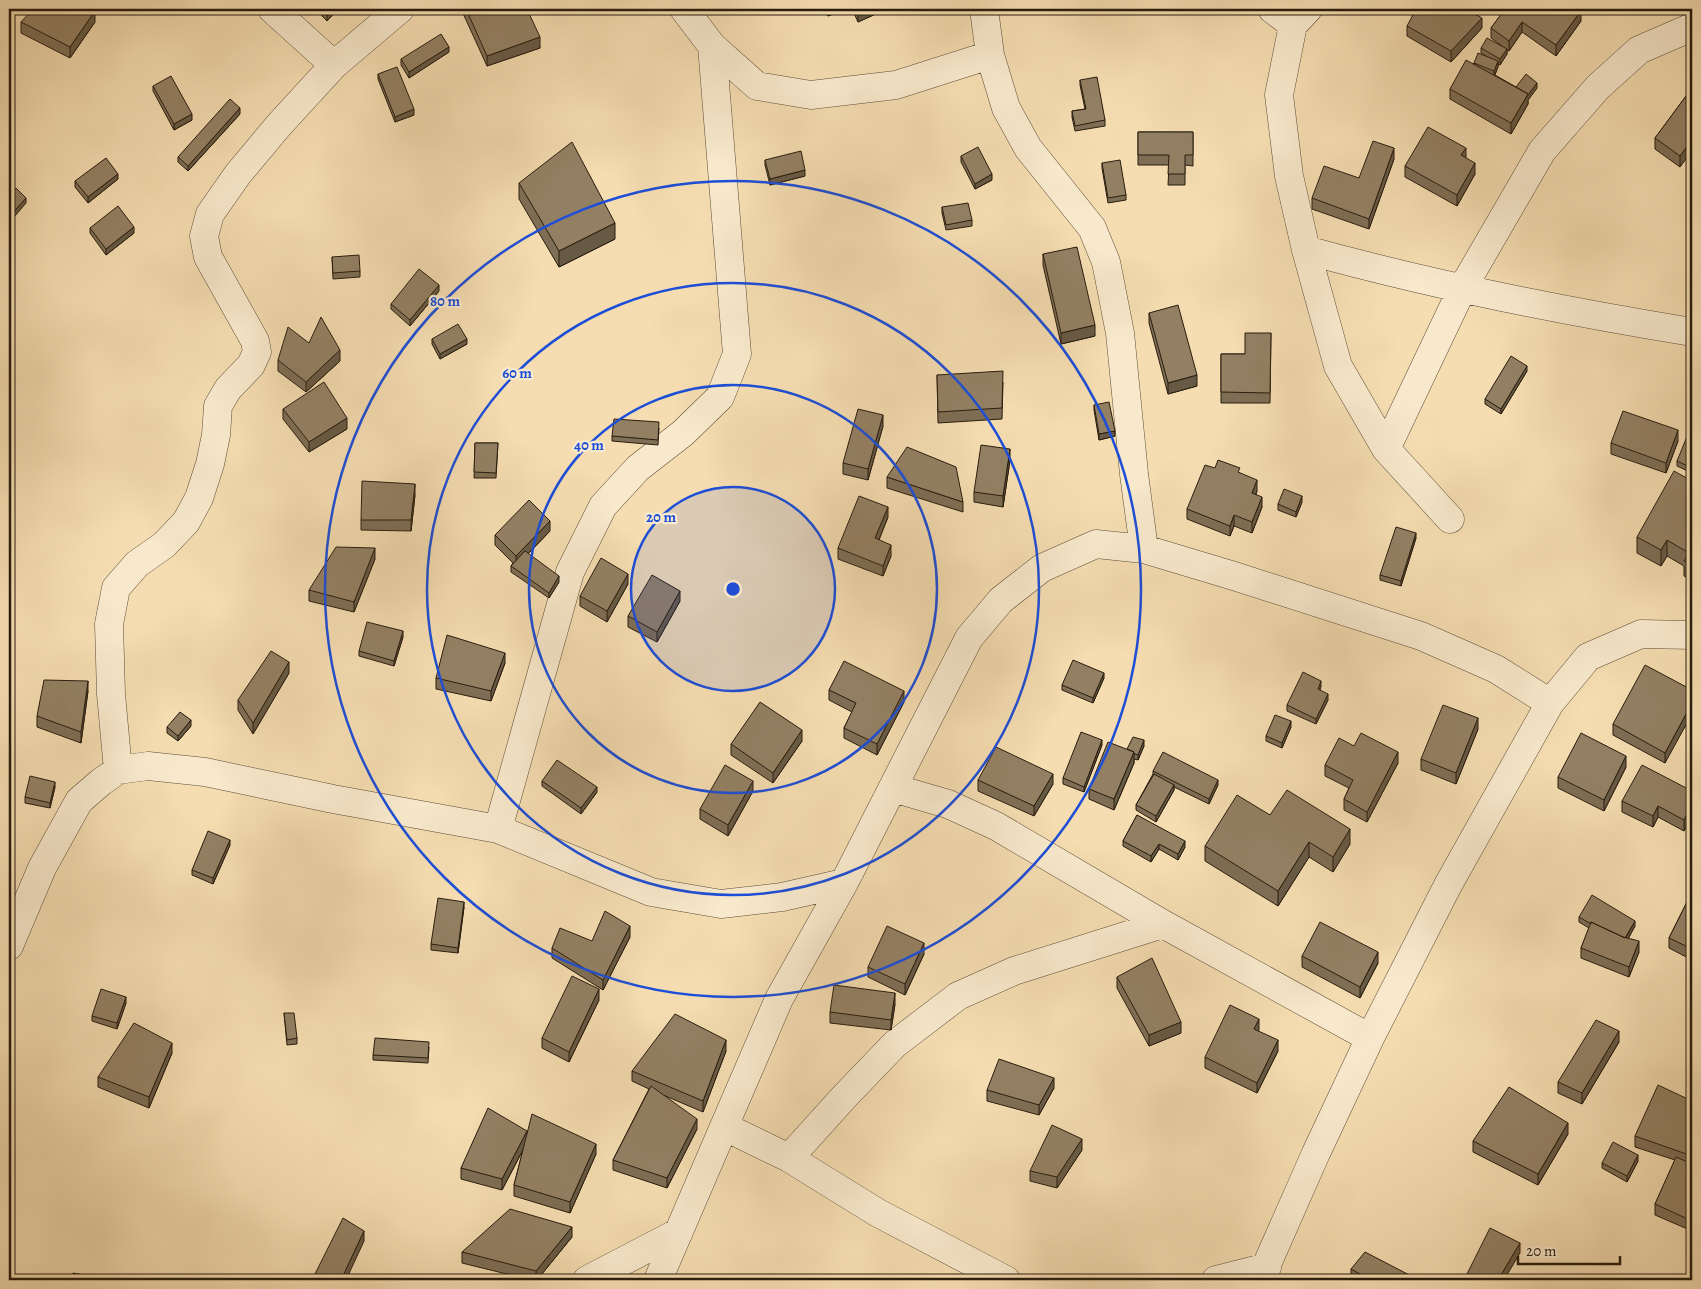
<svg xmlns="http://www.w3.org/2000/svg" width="1701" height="1289" font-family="Alegreya,serif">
  <rect width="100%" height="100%" fill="#f5ddb1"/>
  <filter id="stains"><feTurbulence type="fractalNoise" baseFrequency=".004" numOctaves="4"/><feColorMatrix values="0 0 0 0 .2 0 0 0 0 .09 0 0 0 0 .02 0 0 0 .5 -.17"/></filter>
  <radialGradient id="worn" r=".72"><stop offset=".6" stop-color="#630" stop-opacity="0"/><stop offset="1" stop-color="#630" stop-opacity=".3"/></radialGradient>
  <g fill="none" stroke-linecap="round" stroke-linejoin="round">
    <g stroke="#5b4c37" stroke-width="29">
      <path id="street" d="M272,9L334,65
        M684,9L712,46L757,86L811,95L896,85L990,55
        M984,9L990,55L1006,108L1028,148L1092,228L1106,262L1120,333L1134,474L1144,549
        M1272,9L1293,25
        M1308,9L1293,25L1279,95L1289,176L1306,250L1338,366L1386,449L1450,519
        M1306,250C1433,285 1562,311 1692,332
        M1386,449L1462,289L1542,151L1598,87L1639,50L1692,27
        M118,770L111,694L109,624L116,588L137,564L164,545L186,522L199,498L210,464L216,435L218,406L228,389L251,365L257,352L255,341L208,257L204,236L210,214L238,174L279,125L334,65L400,9
        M893,788L948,804L996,826L1163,924L1370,1038
        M498,829L570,572L603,506L638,468L683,433L720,397L737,354L712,46
        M9,946L42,868L79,801L101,782L118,770L148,766L205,772L333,799L498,829L651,892L721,904L782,897L844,883
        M725,1127L789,1158L878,1213L1006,1280
        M789,1158L845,1096L895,1044L958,996L1014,971L1163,924
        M587,1280L679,1232
        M658,1280L779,999L844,883L969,638L1001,600L1042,568L1096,544L1144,549L1234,576L1421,636L1496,669L1550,703
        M1216,1280L1267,1267
        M1260,1280L1316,1153L1370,1038L1448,885L1550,703L1588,657L1641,634L1692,635"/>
    </g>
    <use href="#street" stroke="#f8e9cc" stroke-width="28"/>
  </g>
  <path fill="#7e6e55" stroke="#281c0e" d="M315,9H338L327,21Z
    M461,9H527L540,48L487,66Z
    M825,9H845L828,16Z
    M852,9H880V12L858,22Z
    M1505,9L1581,21L1556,56L1522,32L1509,51L1507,50V54L1500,65L1498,64V67L1495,75L1516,87L1537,88L1528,100V104L1511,134L1450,99V89L1474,63L1486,56L1481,53V48L1502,46L1491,38V28Z
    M1581,9H1589L1587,12Z
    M1685,9H1692V13Z
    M21,22H95L70,58L21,33Z
    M1407,26L1482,28L1451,62L1407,36Z
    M449,52L409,78L401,65V59Z
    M378,74L414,115L395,122L378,79Z
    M1080,80L1105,120V126L1075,131L1072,117V111L1085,109L1080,85Z
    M153,86L192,120L174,130L153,91Z
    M1692,88L1680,167L1655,149V138Z
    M240,114L188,171L178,162V157Z
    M1138,132H1193V166L1185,165V185H1168L1169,165H1138Z
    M961,156L992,180L975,189L961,162Z
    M1466,158L1475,174L1457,206L1405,177V166Z
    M1394,159L1369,229L1312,209V198L1359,178Z
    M765,160L805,176L770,185L765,165Z
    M1102,163L1126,195V200L1108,203L1102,168Z
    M118,179L88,203L75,187V181Z
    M519,183L615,239L559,267L519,199Z
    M942,207L972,220V226L946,230L942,213Z
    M90,228L134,233L106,255L90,233Z
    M1043,254L1095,336L1061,344L1043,265Z
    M332,257L360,271V277L333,279Z
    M439,291L410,326L391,309V304Z
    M1149,313L1197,386L1168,394L1149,323Z
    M1271,333L1270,403H1221V354H1245Z
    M432,339L467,344L440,359L432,344Z
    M309,343L340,361L306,392L278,371V360Z
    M1527,371L1501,414L1485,404V399Z
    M937,375L1003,382L1002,419L938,423Z
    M1094,405L1115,436L1099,440L1094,410Z
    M283,409L347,429L309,452L283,419Z
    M883,426L868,480L843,474V463Z
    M659,428L658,445L612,441V436Z
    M1692,436V473L1677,466V461Z
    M1678,441L1666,473L1611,454V443Z
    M475,443H498L496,478H474Z
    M1010,460L1003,507L974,502V492Z
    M1215,468L1240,473L1257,491L1256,494L1262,507L1252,533L1234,526L1230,536L1187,519V509Z
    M887,477L963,502V512L887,488Z
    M1692,481V580L1684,576V566L1667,556L1661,566L1637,553V537Z
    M415,495L411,531L361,530V520Z
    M1302,502L1296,517L1278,510V504Z
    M888,517L879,540L891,556L883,576L838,559V548Z
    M550,531L528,554L559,582L549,598L511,572V566L513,563L495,545V535Z
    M1416,538L1401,586L1380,580V575Z
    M375,559L354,612L309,601V590Z
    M628,584L607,622L580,606V596Z
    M680,601L657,642L628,627V616Z
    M403,637L394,666L359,656V651Z
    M505,663L491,701L436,689V678Z
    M289,673L253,734L238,710V700Z
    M1104,678L1093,703L1062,690V685Z
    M1321,686L1320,690L1328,700L1316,724L1287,711V705Z
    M829,690L904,702L877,755L844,738V728L852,712L829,700Z
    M1692,690L1665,763L1613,735V724Z
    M88,691L81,743L37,727V716Z
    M191,726L178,741L167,733V727Z
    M1291,727L1282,748L1266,741V736Z
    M1478,729L1456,784L1421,770V759Z
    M802,741L773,783L731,755V744Z
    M1102,745L1084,792L1063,784V778Z
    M1144,746L1138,760L1134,759V763L1114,810L1089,799V789L1127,749Z
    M1354,746L1398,763L1367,822L1344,810V799L1349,788L1325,776V765Z
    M1626,767L1604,811L1558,788V777Z
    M1153,771L1218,785L1209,804L1174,787V790L1156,822L1136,810V805L1153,774Z
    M978,780L1053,784L1034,816L978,791Z
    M542,781L597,792L581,814L542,786Z
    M55,787L50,808L25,803V797Z
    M753,791L728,836L700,819V809Z
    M1692,791L1684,831L1658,817L1653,827L1622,812V801Z
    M1137,815L1185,847L1178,860L1159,849L1151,862L1123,846V841Z
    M1270,815L1350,844L1333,872L1309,857L1278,906L1205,861V846Z
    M230,845L213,884L192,875V870Z
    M1692,892V960L1669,948V938Z
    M464,907L458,953L431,950V944Z
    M1579,917L1635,926L1628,939L1639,952L1629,977L1581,958V948L1589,928L1579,922Z
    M630,937L603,990L552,958V948Z
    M924,954L905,995L868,977V967Z
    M1302,956L1378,963L1360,998L1302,967Z
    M1117,977L1181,1033L1149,1046L1117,988Z
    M599,1000L569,1062L542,1048V1038Z
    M126,1003L117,1029L92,1021V1016Z
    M895,1004L891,1030L830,1023V1012Z
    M284,1013L297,1038V1044L287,1045Z
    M1259,1030L1258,1031L1278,1051L1257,1093L1205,1068V1057Z
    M1619,1042L1582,1104L1558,1093V1082Z
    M429,1047L428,1063L373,1060V1055Z
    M726,1051L703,1112L663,1095L697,1129L667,1188L613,1170V1160L649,1089L632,1081V1071Z
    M172,1053L149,1108L98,1087V1077Z
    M1054,1088L1039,1115L987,1101V1090Z
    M1692,1101V1231L1655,1215V1204L1675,1160L1635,1147V1136Z
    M527,1131L596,1154L570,1213L514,1196V1185L523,1150L502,1190L461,1179V1168Z
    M1568,1134L1538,1185L1473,1152V1141Z
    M1082,1150L1057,1188L1030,1181V1171Z
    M1638,1161L1627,1182L1602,1168V1163Z
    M572,1237L537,1280H531L462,1263V1252Z
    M1351,1269L1419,1280H1351Z"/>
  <path fill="#675a45" stroke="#281c0e" d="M333,9H338L327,21V16Z
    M828,9H845L828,16Z
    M864,9H880V12L858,22V12Z
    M95,11V22L70,58V47Z
    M1581,11V21L1556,56V45Z
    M1482,18V28L1451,62V51Z
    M1522,22V32L1509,51V41Z
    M540,37V48L487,66V56Z
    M449,47V52L409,78V72Z
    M1507,49V54L1500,65V59Z
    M1498,61V67L1494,76V71Z
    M1537,83V88L1528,100V104L1511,134V123L1526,98Z
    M240,108V114L188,171V166Z
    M414,109V115L395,122V117Z
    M192,114V120L174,130V124Z
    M1692,140V151L1680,167V156Z
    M1394,148V159L1369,229V219Z
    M1466,148V159L1461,155Z
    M1475,163V174L1457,206V195Z
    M805,170V176L770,185V179Z
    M118,174V179L88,203V197Z
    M992,174V180L975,189V184Z
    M26,198V203L9,223V217Z
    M615,223V239L559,267V251Z
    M134,227V233L106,255V249Z
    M439,285V291L410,326V320Z
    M1095,325V336L1061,344V333Z
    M467,339V344L440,359V354Z
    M340,350V361L306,392V382Z
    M1527,366V371L1501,414V409Z
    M1197,375V386L1168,394V383Z
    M883,415V426L868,480V469Z
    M347,418V429L309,452V442Z
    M1678,430V441L1666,473V463Z
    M1115,431V436L1099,440V434Z
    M1010,449V460L1003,507V496Z
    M1257,480V491L1252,503V493Z
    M415,484V495L411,531V520Z
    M1302,496V502L1296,517V512Z
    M1262,497V507L1252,533V522Z
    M888,507V517L875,549V538Z
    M1234,515V526L1230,536V526Z
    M550,521V531L516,566V556Z
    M1416,533V538L1401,586V581Z
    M1667,540V556L1661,566V550Z
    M891,545V556L883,576V566Z
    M375,548V559L354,612V602Z
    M628,574V584L607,622V611Z
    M559,576V582L549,598V593Z
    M680,591V601L657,642V632Z
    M403,631V637L394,666V661Z
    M505,653V663L491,701V691Z
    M289,662V673L253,734V723Z
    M1104,673V678L1093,703V698Z
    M88,681V691L81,743V732Z
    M1321,681V686L1318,694V689Z
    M904,691V702L877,755V744Z
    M1328,694V700L1316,724V719Z
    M1692,703V714L1665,763V753Z
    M1478,718V729L1456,784V773Z
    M191,720V726L178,741V736Z
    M1291,721V727L1282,748V743Z
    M802,730V741L773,783V773Z
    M1102,740V745L1084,792V787Z
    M1144,740V746L1138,760V755Z
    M1134,752V763L1114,810V799Z
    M1398,752V763L1367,822V812Z
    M1626,756V767L1604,811V800Z
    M1053,774V784L1034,816V806Z
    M1218,780V785L1209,804V799Z
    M753,781V791L728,836V825Z
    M55,782V787L50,808V803Z
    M1174,785V790L1156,822V816Z
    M597,787V792L581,814V808Z
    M1692,804V815L1684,831V820Z
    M1658,806V817L1653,827V816Z
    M1350,829V844L1333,872V857Z
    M230,840V845L213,884V878Z
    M1185,841V847L1178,860V854Z
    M1309,842V857L1278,906V891Z
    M1159,844V849L1151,862V856Z
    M464,902V907L458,953V948Z
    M1635,921V926L1623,948V943Z
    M630,926V937L603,990V980Z
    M1639,941V952L1629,977V967Z
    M924,943V954L905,995V984Z
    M1378,952V963L1360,998V987Z
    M599,989V1000L569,1062V1052Z
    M895,993V1004L891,1030V1020Z
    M126,997V1003L117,1029V1023Z
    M1259,1019V1030L1254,1040V1029Z
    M1181,1022V1033L1149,1046V1035Z
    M1619,1031V1042L1582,1104V1093Z
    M726,1040V1051L703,1112V1101Z
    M1278,1040V1051L1257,1093V1083Z
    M172,1043V1053L149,1108V1097Z
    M1054,1078V1088L1039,1115V1105Z
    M1692,1117V1128L1687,1138V1127Z
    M697,1119V1129L667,1188V1178Z
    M1568,1123V1134L1538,1185V1174Z
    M527,1131V1142L502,1190V1179Z
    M1082,1139V1150L1057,1188V1177Z
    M596,1144V1154L570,1213V1202Z
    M1638,1155V1161L1627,1182V1176Z
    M572,1227V1237L537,1280H536V1271Z
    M364,1231V1241L346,1280H341Z
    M1520,1243V1253L1504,1280H1498Z"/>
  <path fill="#938063" stroke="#281c0e" d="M33,9H90L95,11L70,47L21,22Z
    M320,9H333L327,16Z
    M466,9H527L540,37L487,56Z
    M856,9H864L858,12Z
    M1416,9H1466L1482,18L1451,51L1407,26Z
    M1505,9H1578L1581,11L1556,45L1522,22L1509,41L1491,28Z
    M441,34L449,47L409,72L401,59Z
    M1487,38L1507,49L1500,59L1481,48Z
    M1478,53L1498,61L1494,71L1474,63Z
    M1466,60L1528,94L1511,123L1450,89Z
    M397,67L414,109L395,117L378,74Z
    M1526,74L1537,83L1528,95V94L1516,87Z
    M171,76L192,114L174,124L153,86Z
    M1097,77L1105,120L1075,126L1072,111L1086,109L1080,80Z
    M1692,88V140L1680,156L1655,138Z
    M230,99L240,108L188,166L178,157Z
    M1428,127L1466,148L1461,155L1475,163L1457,195L1405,166Z
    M1138,132H1193V155H1185V174H1168L1169,155H1138Z
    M1373,141L1394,148L1369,219L1312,198L1324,166L1359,178Z
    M572,142L615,223L559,251L519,183Z
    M978,147L992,174L975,184L961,156Z
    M801,151L805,170L770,179L765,160Z
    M106,158L118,174L88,197L75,181Z
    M1120,160L1126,195L1108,198L1102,163Z
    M16,188L26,198L9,217V196Z
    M968,203L972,220L946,225L942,207Z
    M118,206L134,227L106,249L90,228Z
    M1077,247L1095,325L1061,333L1043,254Z
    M359,255L360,271L333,273L332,257Z
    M419,269L439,285L410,320L391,304Z
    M1178,305L1197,375L1168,383L1149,313Z
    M321,317L340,350L306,382L278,360L288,327L309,343Z
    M458,324L467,339L440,354L432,339Z
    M1245,333H1271L1270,393L1221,392V354H1245Z
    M1511,356L1527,366L1501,409L1485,399Z
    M1003,371L1002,408L938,412L937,375Z
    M324,382L347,418L309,442L283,409Z
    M1109,402L1115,431L1099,434L1094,405Z
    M858,409L883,415L868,469L843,463Z
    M1623,411L1678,430L1666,463L1611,443Z
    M614,419L659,422L658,440L612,436Z
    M1688,434L1692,436V468L1677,461Z
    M475,443H498L496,473L474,472Z
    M981,445L1010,449L1003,496L974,492Z
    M907,447L956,467L963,502L887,477Z
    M1218,460L1240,468L1238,472L1257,480L1252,493L1262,497L1252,522L1234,515L1230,526L1187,509L1205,465L1215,468Z
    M1674,471L1692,481V565L1684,561L1689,553L1667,540L1661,550L1637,537Z
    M362,481L415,484L411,520H361Z
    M1284,489L1302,496L1296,512L1278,504Z
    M859,496L888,507L875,538L891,545L883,566L838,548Z
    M529,500L550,521L516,556L495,535Z
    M1396,527L1416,533L1401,581L1380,575Z
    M336,547L375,548L354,602L309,590Z
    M525,551L559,576L549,593L511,566Z
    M601,558L628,574L607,611L580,596Z
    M652,575L680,591L657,632L628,616Z
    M367,622L403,631L394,661L359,651Z
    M447,635L505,653L491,691L436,678Z
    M271,651L289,662L253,723L238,700Z
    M1073,660L1104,673L1093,698L1062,685Z
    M844,661L904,691L877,744L844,728L856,703L829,690Z
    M1645,665L1692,690V703L1665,753L1613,724Z
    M1303,672L1321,681L1318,689L1328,694L1316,719L1287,705Z
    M44,680L88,681L81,732L37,716Z
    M760,702L802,730L773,773L731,744Z
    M1443,705L1478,718L1456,773L1421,759Z
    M180,712L191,720L178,736L167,727Z
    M1275,715L1291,721L1282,743L1266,736Z
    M1081,732L1102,740L1084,787L1063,778Z
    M1361,733L1398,752L1367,812L1344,799L1353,780L1325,765L1339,738L1354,746Z
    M1581,733L1626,756L1604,800L1558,777Z
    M1133,737L1144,740L1138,755L1133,753L1134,752L1127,749Z
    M1108,742L1134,752L1114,799L1089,789Z
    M996,747L1053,774L1034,806L978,780Z
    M1163,752L1218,780L1209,799L1153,771Z
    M557,760L597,787L581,808L542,781Z
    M725,765L753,781L728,825L700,809Z
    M1642,765L1692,791V804L1684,820L1658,806L1653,816L1622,801Z
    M1154,774L1174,785L1156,816L1136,805Z
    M30,776L55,782L50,803L25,797Z
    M1287,790L1350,829L1333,857L1309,842L1278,891L1205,846L1237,795L1270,815Z
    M1137,815L1185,841L1178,854L1159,844L1151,856L1123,841Z
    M208,831L230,840L213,878L192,870Z
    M1692,892V949L1669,938Z
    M1592,895L1635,921L1625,938L1591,922V924L1579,917Z
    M438,898L464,902L458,948L431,944Z
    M605,911L630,926L603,980L552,948L560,928L592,941Z
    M1320,922L1378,952L1360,987L1302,956Z
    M1591,922L1623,937L1639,941L1629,967L1581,948Z
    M887,926L924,943L905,984L868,967Z
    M1152,958L1181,1022L1149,1035L1117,977Z
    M572,976L599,989L569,1052L542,1038Z
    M834,985L895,993L891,1020L830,1012Z
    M101,989L126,997L117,1023L92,1016Z
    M1230,1005L1259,1019L1254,1029L1278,1040L1257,1083L1205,1057Z
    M284,1013H294L297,1038L287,1040Z
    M675,1014L726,1040L703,1101L632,1071Z
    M1596,1020L1619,1031L1582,1093L1558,1082Z
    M134,1023L172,1043L149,1097L98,1077Z
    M375,1038L429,1042L428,1058L373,1055Z
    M999,1059L1054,1078L1039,1105L987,1090Z
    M1658,1085L1692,1101V1117L1687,1127L1692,1129V1156L1635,1136Z
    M651,1086L697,1119L667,1178L613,1160Z
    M1509,1087L1568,1123L1538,1174L1473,1141Z
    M488,1108L527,1131L502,1179L461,1168Z
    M532,1114L596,1144L570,1202L514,1185Z
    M1052,1125L1082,1139L1057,1177L1030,1171Z
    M1613,1142L1638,1155L1627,1176L1602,1163Z
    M1676,1157L1692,1164V1221L1655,1204Z
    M510,1209L572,1227L536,1271L462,1252Z
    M343,1218L364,1231L341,1280H312Z
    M1490,1228L1520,1243L1498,1280H1464Z
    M1365,1252L1419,1280H1371L1351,1269Z
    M73,1273L95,1277L94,1280H71Z"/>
  <circle cx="733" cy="589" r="102" fill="#1d4ed8" fill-opacity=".12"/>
  <g fill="none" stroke="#1d4ed8" stroke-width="2.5">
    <circle cx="733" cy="589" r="102"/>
    <circle cx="733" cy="589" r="204"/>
    <circle cx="733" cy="589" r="306"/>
    <circle cx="733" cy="589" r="408"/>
  </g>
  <circle cx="733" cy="589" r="8" fill="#1d4ed8" stroke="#f8e9cc" stroke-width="2.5"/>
  <g font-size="15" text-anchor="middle" font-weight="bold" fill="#1d4ed8" stroke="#f8e9cc" stroke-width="4.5" stroke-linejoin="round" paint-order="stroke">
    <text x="445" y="306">80 m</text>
    <text x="517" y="378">60 m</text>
    <text x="589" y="450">40 m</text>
    <text x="661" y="522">20 m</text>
  </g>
  <rect width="1701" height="1289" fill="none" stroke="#f5ddb1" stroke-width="30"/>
  <rect x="10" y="10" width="1681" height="1269" fill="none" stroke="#281c0e" stroke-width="2.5"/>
  <rect x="15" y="15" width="1671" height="1259" fill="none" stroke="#281c0e"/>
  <path d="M1518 1256v8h102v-8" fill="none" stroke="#281c0e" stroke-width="2.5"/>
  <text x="1526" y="1256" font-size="15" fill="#281c0e" stroke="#f8e9cc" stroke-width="4" paint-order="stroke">20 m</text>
  <rect width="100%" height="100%" filter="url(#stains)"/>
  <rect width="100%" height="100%" fill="url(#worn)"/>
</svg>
